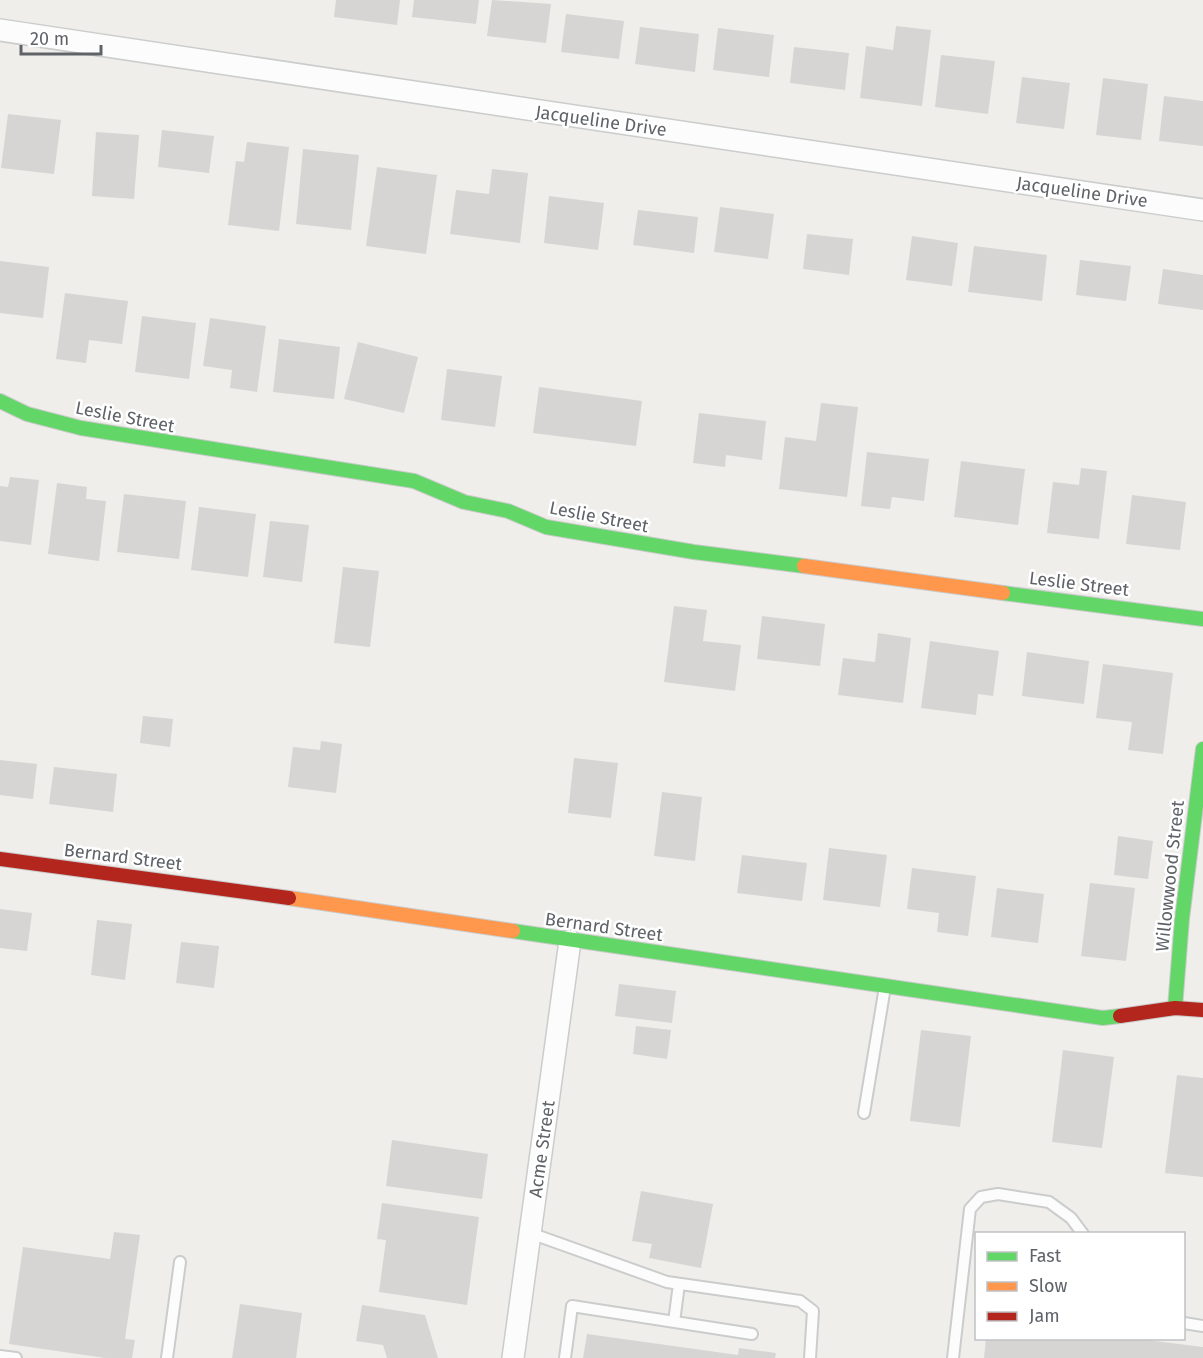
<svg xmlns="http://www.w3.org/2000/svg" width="1203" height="1358" font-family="'Fira Sans',sans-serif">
  <rect width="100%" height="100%" fill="#efeeea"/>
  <path fill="#d6d5d3" d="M336,0H400L397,25L334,17Z
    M414,0H479L476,24L412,17Z
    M492,0L551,4L546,43L487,36Z
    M566,14L624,21L619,59L561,52Z
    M896,26L931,30L922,106L860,98L866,46L893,50Z
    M640,27L699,34L695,72L635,64Z
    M718,28L774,35L769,77L713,70Z
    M794,47L849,53L845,90L790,83Z
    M941,55L995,61L988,114L935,107Z
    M1022,77L1070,83L1064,129L1016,123Z
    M1103,78L1148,84L1141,140L1096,135Z
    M1164,96L1203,101V146L1159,141Z
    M8,114L61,120L54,174L1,168Z
    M162,130L214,136L209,173L158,167Z
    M96,132L139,135L134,199L92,196Z
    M247,142L289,147L279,231L228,225L236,161L244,162Z
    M303,149L359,155L351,230L296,224Z
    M377,167L437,175L426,254L366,246Z
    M492,169L528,173L520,243L450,234L456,190L489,194Z
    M549,196L604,203L598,250L544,243Z
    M720,207L774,214L768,259L714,252Z
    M638,210L698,217L694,253L633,245Z
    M807,234L853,239L849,275L803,269Z
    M912,236L958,243L952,286L906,280Z
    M974,246L1047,255L1042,301L968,292Z
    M1080,260L1131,266L1126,301L1076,295Z
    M0,261L49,267L43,318L0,313Z
    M1163,269L1203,275V310L1158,304Z
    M65,293L128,301L122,344L89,340L86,363L56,359Z
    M142,316L196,323L189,379L135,372Z
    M210,318L266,326L257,392L230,388L232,370L203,366Z
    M279,339L340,347L334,399L273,392Z
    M358,342L418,357L404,413L344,399Z
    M447,369L502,376L495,427L441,420Z
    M539,387L642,401L636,446L533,433Z
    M821,403L858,407L847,497L779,489L785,437L816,441Z
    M699,413L766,421L762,460L726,455L725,467L693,463Z
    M867,452L929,459L924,501L892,497L890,509L861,506Z
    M961,461L1025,469L1018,525L954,517Z
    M1081,468L1107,471L1099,539L1047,533L1053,482L1079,485Z
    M10,477L39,480L31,545L0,541V486L8,487Z
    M57,483L87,487L86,499L106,501L99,561L48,554Z
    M124,494L186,501L179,559L117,552Z
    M1132,495L1186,502L1180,550L1126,544Z
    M199,507L256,514L248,577L191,570Z
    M270,521L309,525L302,582L263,577Z
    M343,567L379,571L370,647L334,643Z
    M674,606L707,610L703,641L741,645L735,691L664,682Z
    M762,616L825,624L820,666L757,659Z
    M878,633L911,638L903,703L838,695L843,658L875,662Z
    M930,641L999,651L993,696L978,694L976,715L921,708Z
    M1027,652L1089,661L1084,704L1022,696Z
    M1103,664L1173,673L1163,754L1128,750L1132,722L1096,718Z
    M143,716L173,719L170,747L140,743Z
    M321,741L342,744L336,793L288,787L293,747L320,750Z
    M574,758L618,763L611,818L568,813Z
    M0,760L37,764L33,799L0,795Z
    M54,767L117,774L113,812L49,804Z
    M662,792L702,797L695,861L654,856Z
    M1118,836L1153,841L1148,879L1114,875Z
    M829,848L887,855L880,907L823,900Z
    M742,855L807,863L802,901L737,893Z
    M912,868L976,876L968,936L937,932L939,913L907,909Z
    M1090,883L1135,888L1126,961L1081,956Z
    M997,888L1044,894L1038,943L991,937Z
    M0,909L32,913L27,951L0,948Z
    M97,920L132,924L125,980L91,975Z
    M181,942L219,946L214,988L176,983Z
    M619,984L676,991L672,1023L615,1016Z
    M636,1026L671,1030L667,1059L633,1054Z
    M921,1030L971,1036L960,1127L910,1121Z
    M1063,1050L1114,1057L1102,1148L1052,1142Z
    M1177,1075L1203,1078V1177L1165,1173Z
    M392,1140L488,1154L482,1199L386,1186Z
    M641,1191L713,1204L701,1268L649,1258L652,1244L632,1241Z
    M382,1203L479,1217L467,1305L379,1292L386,1240L377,1239Z
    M114,1232L140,1235L125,1339L135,1340L132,1358H105L9,1344L23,1247L110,1259Z
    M240,1304L302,1313L296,1358H232Z
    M362,1305L425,1315L438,1358H387L383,1345L356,1341Z
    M587,1334L738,1355L739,1348L776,1353L775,1358H583Z
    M986,1338H1130L1203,1347V1358H984Z"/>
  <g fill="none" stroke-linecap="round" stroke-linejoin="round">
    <g stroke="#cbcccc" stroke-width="14">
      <path id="lane" d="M864,1113L885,987
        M530,1233L667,1282L800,1301L813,1311L810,1358
        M674,1322L679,1284
        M1184,1323L1203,1326
        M0,1356L16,1358
        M167,1358L180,1262
        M565,1358L572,1306L752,1334
        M953,1358L970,1209L981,1197L998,1194L1049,1202L1071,1218L1083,1234"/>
    </g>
    <g stroke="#cbcccc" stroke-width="24">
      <path id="street" d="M0,30L1203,210
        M513,1358L570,941"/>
    </g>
    <g stroke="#cacacb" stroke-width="16">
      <path id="fast" d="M0,401L27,414L81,428L414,481L464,502L508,511L546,527L694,552L804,566
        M1003,593L1203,619
        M513,931L1103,1018L1120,1016
        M1175,1008L1182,919L1203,749"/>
    </g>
    <g stroke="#cacacb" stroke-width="16">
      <path id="slow" d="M804,566L1003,593
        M289,898L513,931"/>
    </g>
    <g stroke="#cacacb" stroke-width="16">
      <path id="jam" d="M0,859L289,898
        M1120,1016L1175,1008L1203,1010"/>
    </g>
    <use href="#lane" stroke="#fdfcfc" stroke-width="10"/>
    <use href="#street" stroke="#fdfcfc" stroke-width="21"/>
    <use href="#fast" stroke="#63d668" stroke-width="14"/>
    <use href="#slow" stroke="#ff974d" stroke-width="14"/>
    <use href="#jam" stroke="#b3261e" stroke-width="14"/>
  </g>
  <g text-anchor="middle" stroke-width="5" stroke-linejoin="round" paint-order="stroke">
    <g font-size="18" fill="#5f6368" stroke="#fff">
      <text transform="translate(601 121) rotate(8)" y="6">Jacqueline Drive</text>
      <text transform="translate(1082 192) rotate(8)" y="6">Jacqueline Drive</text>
      <text transform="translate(125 417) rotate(11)" y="6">Leslie Street</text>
      <text transform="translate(599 517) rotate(11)" y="6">Leslie Street</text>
      <text transform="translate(1079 584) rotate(7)" y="6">Leslie Street</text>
      <text transform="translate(123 857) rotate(7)" y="6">Bernard Street</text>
      <text transform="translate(1170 876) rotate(-84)" y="6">Willowwood Street</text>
      <text transform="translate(604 927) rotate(8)" y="6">Bernard Street</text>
      <text transform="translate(542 1149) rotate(-82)" y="6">Acme Street</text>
    </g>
  </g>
  <rect x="975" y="1232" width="210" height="108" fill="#ffffff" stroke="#bfc1c3" stroke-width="1.5"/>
  <rect x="987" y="1252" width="30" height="9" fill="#63d668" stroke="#bfc1c3" stroke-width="1.5"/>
  <text x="1029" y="1262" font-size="18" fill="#5f6368">Fast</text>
  <rect x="987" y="1282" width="30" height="9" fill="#ff974d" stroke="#bfc1c3" stroke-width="1.5"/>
  <text x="1029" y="1292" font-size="18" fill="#5f6368">Slow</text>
  <rect x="987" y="1312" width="30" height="9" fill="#b3261e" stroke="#bfc1c3" stroke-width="1.5"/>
  <text x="1029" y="1322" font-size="18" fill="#5f6368">Jam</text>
  <path d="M21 45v9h80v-9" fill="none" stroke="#5f6368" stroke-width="3"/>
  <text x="30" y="45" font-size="18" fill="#5f6368" stroke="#ffffff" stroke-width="4.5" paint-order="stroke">20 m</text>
</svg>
